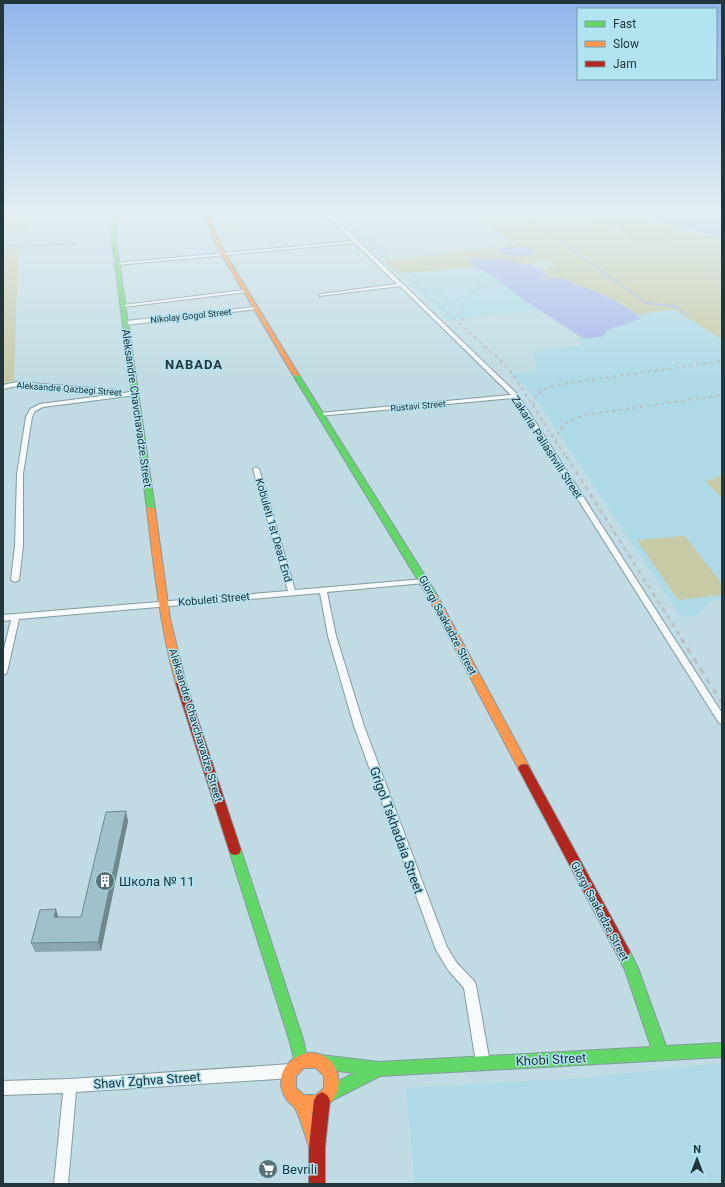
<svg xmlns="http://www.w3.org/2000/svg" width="725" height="1187" font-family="Roboto,sans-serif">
  <rect width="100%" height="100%" fill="#c0dbe3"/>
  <path fill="#aedae7" d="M332,212H339L389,256L379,257Z
    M627,212H633L681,229L722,238V239L678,230Z
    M474,267L493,276L537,309L450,321L398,274Z
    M673,309L722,339V475L706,482L722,498V599L712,601L697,616L681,617L533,395L510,374L537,372L533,352L583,345L576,339L604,336L607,330L626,324L641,317L638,315Z
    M722,1063V1184H415L406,1088L584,1078Z"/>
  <path fill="#c7caa4" d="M3,212H35L28,231H3Z
    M470,212H596L590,214L591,217L629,235L628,237L673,240L643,220H648L678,230L722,239V339L673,309L638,315C619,300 600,293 578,285C573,284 568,280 563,279C555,278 547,280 539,278L545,273L540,270L557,266L545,260L526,265L503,259L484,258L469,259L471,265L474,267L398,274L384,261L516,245Z
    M3,248L18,249L14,381L3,383Z
    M722,475V498L706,482Z
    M685,536L722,584V595L678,600L637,540Z"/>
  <path fill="#bdbf94" d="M596,212H627L648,220L644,221L674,241L638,243L627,238L629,235L591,217L590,214Z"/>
  <path fill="#a7b6ec" d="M640,212H722V237C694,231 666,224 640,212Z
    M526,246L531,248L534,254L521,256L507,255L498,252L497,249Z
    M484,258C501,259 537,262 547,276L539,277V278C547,280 555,278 564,279C569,280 573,284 578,285C605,295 618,301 641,318L626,324L607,330L604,336L584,339L524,300L493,276L471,265L468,259Z"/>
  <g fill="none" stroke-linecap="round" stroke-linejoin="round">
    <path stroke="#a7b6ec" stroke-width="1.5" d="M519,212L646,303L674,306L688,315
      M3,246L78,244"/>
    <g stroke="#859aa0" stroke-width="2">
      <path id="street" d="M323,212H328L518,395L722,713V724L719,723L514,398L318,416L317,415L320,413L511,395L400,286L319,296V295L321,294L397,284L355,243L117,265L115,264L117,263L353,241Z
        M245,290L247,291V292L123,307L121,306L123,305Z
        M255,307L257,308V309L126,325L123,323L126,321Z
        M17,382L117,390L120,392L117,394L136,391L139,393L136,395L43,407L35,411L32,417L23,474V546L19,580L15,582L11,580L15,546L17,474L26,417L30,409L40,404L117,394L17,386L3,389V385Z
        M256,467L259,469L295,590L424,579L428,581L424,583L327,592L336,636L364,726L447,947L456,962L474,981L476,985L490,1063L488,1068L483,1070L478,1068L476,1063L464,988L448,970L436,950L354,726L328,636L320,593L19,619L7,672L6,674L3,675V653L11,620L3,621V615L288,591L253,469Z
        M291,1064L296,1066L298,1071L296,1076L291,1078L76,1092L68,1184H54L63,1093L3,1095V1081L70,1079Z"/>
    </g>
    <g stroke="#859aa0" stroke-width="2">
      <path id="fast" d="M113,212H117L116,241L155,509L151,511L147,509L112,241Z
        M296,373L299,375L437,595L435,597H429L427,595L293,375Z
        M235,845L239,846L241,850L303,1039L308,1062L306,1067L301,1069L296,1067L289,1039L229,850L231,846Z
        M623,946L628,948L638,968L666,1046L722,1043V1057L380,1076L327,1103L322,1100L319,1095L322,1090L354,1073L321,1069L316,1067L314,1062L316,1057L321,1055L379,1062L651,1047L625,970L616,952L618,948Z"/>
    </g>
    <g stroke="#859aa0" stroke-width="2">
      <path id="slow" d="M203,212H207L223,250L299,375L298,376L293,375L219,250Z
        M148,507H151L155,509L170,619L186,684L185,686H177L176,684C160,627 154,568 147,509Z
        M432,592L437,595L530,768L528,771L524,772L520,771L518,768L427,595Z
        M306,1053C345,1049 352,1106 311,1112L324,1144L322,1150L316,1152L310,1150C305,1136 302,1121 295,1108C292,1104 287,1102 285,1097C275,1077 285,1059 306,1053ZM304,1068H316L324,1076V1088L316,1095H304L296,1088V1076Z"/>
    </g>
    <g stroke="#859aa0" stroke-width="2">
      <path id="jam" d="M181,680L185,682L186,684L241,850L239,854L235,855L231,854L229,850L176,684L177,682Z
        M524,764L528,765L628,948L630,952L628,956L623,958L618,956L518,768L520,765Z
        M322,1092L327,1095L330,1100L325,1147V1184H309V1147L314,1100L317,1095Z"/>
    </g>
    <use href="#street" fill="#f6fafb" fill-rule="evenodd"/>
    <use href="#fast" fill="#63d668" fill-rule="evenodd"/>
    <use href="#slow" fill="#ff974d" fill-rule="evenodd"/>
    <use href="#jam" fill="#b3261e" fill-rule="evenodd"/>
    <path stroke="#b9c0c2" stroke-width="1.5" stroke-dasharray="2.5 2.5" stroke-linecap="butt" d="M310,212L350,229
      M335,212L454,319
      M433,288L450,302L459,316
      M462,319L459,311C464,300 471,292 481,285"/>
    <path stroke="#b9c0c2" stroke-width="2" stroke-dasharray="3.5 3.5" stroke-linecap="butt" d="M453,318L498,358L512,373L566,457
      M462,318L465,325
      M533,406C535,392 543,389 555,385L722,361
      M556,442C558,422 574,418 591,414L722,395"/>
    <path stroke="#b9c0c2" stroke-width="2.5" stroke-dasharray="4.5 4.5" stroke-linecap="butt" d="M566,456L682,639"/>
    <path stroke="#b9c0c2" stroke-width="3" stroke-dasharray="6 6" stroke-linecap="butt" d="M681,638L722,703"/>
  </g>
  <path fill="#8aa6ae" d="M128,821L101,951L35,952L31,943L59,917H81Z"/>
  <path fill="#70878d" d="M126,811L128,821L101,951L98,942Z
    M56,909L59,919L54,917Z"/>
  <path fill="#a0c1ca" stroke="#70878d" d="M126,811L98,942L31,943L40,910L56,909L54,917H81L106,812Z"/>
  <linearGradient id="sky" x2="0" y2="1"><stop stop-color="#8eb5ea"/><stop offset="0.56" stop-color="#e3eff2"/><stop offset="1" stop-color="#e3eff2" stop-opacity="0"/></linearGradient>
  <rect width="725" height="379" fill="url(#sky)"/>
  <defs>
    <g id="building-disc" transform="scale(1)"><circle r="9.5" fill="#597076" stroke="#b2e3f1"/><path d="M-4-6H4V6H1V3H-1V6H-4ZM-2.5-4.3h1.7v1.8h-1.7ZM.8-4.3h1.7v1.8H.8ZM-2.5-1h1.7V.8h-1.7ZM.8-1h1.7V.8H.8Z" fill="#fff"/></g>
    <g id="supermarket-disc" transform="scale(1)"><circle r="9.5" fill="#597076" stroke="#b2e3f1"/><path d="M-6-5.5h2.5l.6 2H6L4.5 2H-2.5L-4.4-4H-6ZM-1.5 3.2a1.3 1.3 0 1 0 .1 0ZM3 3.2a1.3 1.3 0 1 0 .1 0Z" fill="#fff"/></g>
  </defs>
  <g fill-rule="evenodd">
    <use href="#building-disc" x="105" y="881"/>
    <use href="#supermarket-disc" x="268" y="1169"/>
  </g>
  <g text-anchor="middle" stroke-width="3" stroke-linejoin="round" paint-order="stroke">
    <g font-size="9" fill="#22363b" stroke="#b2e3f1">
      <text transform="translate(191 316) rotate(-6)" y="3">Nikolay Gogol Street</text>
      <text transform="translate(69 389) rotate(4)" y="3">Aleksandre Qazbegi Street</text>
      <text transform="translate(418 406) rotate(-5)" y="3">Rustavi Street</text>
    </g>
    <g font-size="11" fill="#22363b" stroke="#b2e3f1">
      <text transform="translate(137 408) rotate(82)" y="4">Aleksandre Chavchavadze Street</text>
      <text transform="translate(547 447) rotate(57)" y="4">Zakaria Paliashvili Street</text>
      <text transform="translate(274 530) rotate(74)" y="4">Kobuleti 1st Dead End</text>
      <text transform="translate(214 599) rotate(-5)" y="4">Kobuleti Street</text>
      <text transform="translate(448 625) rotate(62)" y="4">Giorgi Saakadze Street</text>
      <text transform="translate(196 725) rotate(73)" y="4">Aleksandre Chavchavadze Street</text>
      <text transform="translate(600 911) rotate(62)" y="4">Giorgi Saakadze Street</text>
    </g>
    <g font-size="13" font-weight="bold" letter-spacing="1" fill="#22363b" stroke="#b2e3f1">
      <text x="194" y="369">NABADA</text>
    </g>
    <g font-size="13" fill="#22363b" stroke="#b2e3f1">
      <text transform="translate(397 830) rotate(70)" y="5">Grigol Tskhadaia Street</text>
      <text transform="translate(551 1059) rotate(-3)" y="5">Khobi Street</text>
      <text transform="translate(147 1080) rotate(-4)" y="5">Shavi Zghva Street</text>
    </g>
    <g font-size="13" fill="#22363b" stroke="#b2e3f1" text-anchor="start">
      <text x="119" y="886">Школа № 11</text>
      <text x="282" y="1174">Bevrili</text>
    </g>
  </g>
  <rect width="725" height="1187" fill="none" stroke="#22363b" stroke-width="8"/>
  <rect x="577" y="8" width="140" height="72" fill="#b2e3f1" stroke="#789ea8"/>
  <rect x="585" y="21" width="20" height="6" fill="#63d668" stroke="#789ea8"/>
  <text x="613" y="28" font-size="12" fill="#22363b">Fast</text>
  <rect x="585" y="41" width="20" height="6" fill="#ff974d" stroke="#789ea8"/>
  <text x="613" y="48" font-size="12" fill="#22363b">Slow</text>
  <rect x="585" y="61" width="20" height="6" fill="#b3261e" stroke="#789ea8"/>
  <text x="613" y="68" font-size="12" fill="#22363b">Jam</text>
  <g transform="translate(697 1159)" stroke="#b2e3f1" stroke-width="3" paint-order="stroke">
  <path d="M0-3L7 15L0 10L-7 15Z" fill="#22363b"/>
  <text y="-6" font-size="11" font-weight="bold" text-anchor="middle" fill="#22363b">N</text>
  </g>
</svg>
